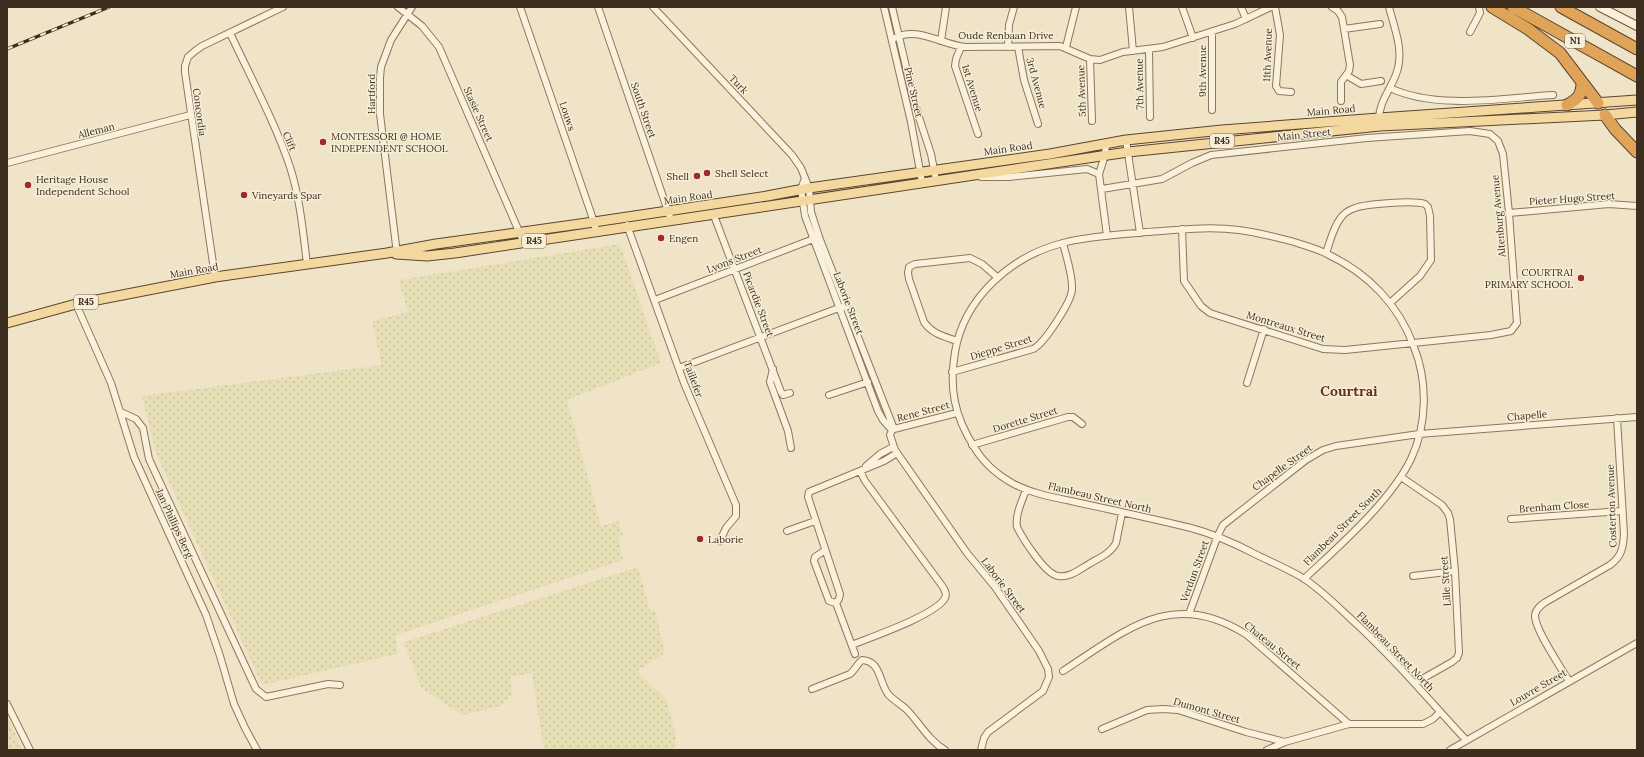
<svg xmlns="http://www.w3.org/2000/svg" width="1644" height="757" font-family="Lora,serif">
  <defs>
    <pattern id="farmland-dots" width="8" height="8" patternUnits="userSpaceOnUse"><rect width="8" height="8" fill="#e6deb5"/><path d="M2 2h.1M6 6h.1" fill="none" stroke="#c6bf9b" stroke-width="1.8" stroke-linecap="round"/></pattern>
  </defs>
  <rect width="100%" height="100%" fill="#f0e4c8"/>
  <path fill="url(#farmland-dots)" d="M620,244L661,363L567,400L601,526L618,521L623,534L618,537L623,560L396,635L397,654L262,685L156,453L142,396L382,365L372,321L408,312L399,280Z
    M638,567L650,611H655L665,653L637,671L666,699L676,737L674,750H544L532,673L510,677L512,692L510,697L500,706L463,715L421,688L404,642Z
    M7,716L23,750H7Z"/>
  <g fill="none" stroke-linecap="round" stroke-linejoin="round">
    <g stroke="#8d765c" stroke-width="8">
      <path id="street" d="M398,7L422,26L439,47L524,243
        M520,7L594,222L596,231
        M598,7L671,220
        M653,7L792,155L801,168L809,188L811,212L819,237L894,429
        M884,7L911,122L922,182
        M892,7L915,105L931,154L936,180
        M1129,7L1133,51
        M1182,7L1193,38
        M1241,7L1246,19
        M1275,7L1280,35L1276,86L1279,91L1291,92
        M1332,7L1338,11L1342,17L1350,65L1349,71L1341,82V101
        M1344,29L1380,24
        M1212,32V110
        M1470,32L1480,13L1479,7
        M230,33C250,76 275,122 290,167C300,198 303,232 307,264
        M892,39C918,25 939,44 965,47L1060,46L1090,59L1100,60L1123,52L1163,47L1235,24L1271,7
        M941,41L946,7
        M961,47L956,59L955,66L978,134
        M1008,47L1009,25L1014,7
        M1018,47L1024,80L1038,124
        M1066,47L1076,7
        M1149,50L1150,117
        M1090,59L1092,121
        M1346,75L1361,84L1381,81
        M1390,88C1437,110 1503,98 1553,95
        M1379,121C1378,101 1394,86 1398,68C1403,48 1394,27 1389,7
        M1126,140L1140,233
        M1106,144L1105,155L1099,174L1107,236
        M7,163L190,115
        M981,177H1009L1087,169L1099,174
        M805,178L801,189L805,216L878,411L883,420L892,430
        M1102,189L1162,179L1192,163L1211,155L1367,138L1470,131L1490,134L1498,141L1503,154L1509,213L1517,323L1511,331L1491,335L1345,350L1323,349L1216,315L1210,313L1201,306L1184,281L1182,229
        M713,213L781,392L783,395L790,393
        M1509,213L1609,204L1637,206
        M627,225L684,383L736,505V516L726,528L720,541
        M1326,253C1330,242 1333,228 1340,219C1343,214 1349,210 1355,208C1366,204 1414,200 1425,204L1428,207L1430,216L1431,260L1420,276L1390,303
        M397,254L380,114V78L381,67L391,40L412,7
        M215,277L185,72V66L188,57L195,51L202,46L283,7
        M655,300L816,238
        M76,304L111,383L134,457L206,615L220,656L234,704L245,728L257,750
        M957,341C943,336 932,334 924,322L909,279L908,273L909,267L915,264L970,258L982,264L997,277
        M679,368L844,306
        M773,369L770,382L788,431L791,448
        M952,372L1033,349C1044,344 1072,301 1072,289C1073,276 1066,256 1063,243
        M1247,383L1264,329
        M829,395L868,382
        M121,412L136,419L143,428L149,459L256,689L266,697L328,684L340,685
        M894,429L892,430L890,435L895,450L967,553L995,587L1039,651L1048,669L1049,677L1043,691L988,732L984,738L981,750
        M894,429L957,413
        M972,445L1068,417H1073L1082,424
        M866,466L880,454L893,447
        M1401,477L1442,505L1448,513L1450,519L1455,571L1459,653L1457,658L1452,662L1415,683
        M1026,490C1022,501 1015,515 1017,527C1023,539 1045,574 1058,576C1070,578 1080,569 1089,564C1099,558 1111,553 1116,543L1122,513
        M1511,519L1622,511
        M787,531L815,521
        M824,551L815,557L814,561L829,601L836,603
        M1413,576L1455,571
        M1304,579C1339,546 1390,502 1411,459C1427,425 1428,382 1414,347C1399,305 1368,273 1327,254C1316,248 1303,245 1291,241C1274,237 1256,232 1239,230C1208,226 1177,230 1146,232C1119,235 1089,236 1063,243C1011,256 964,298 955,352C949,388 954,415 974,447C983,462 996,474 1012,483C1030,493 1051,497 1071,501C1111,510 1151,518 1191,528C1214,534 1234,543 1255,554C1271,562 1288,569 1303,578C1320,589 1335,604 1350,618C1392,656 1428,699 1466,740
        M836,603L839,599L840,594L808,497L809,492L884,461L897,453
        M836,603L855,654
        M1189,614L1218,535L1223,525L1306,460L1323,450L1336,446L1419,434L1637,417
        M852,645C871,637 936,615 945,598C947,594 945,591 943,587L865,481L860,471
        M1063,671C1126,630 1173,587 1247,635L1349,724
        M1569,681C1561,668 1534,628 1535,615C1536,609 1540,606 1544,603L1610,565C1622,556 1623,548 1624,534L1617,418
        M812,689L850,674C855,670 857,664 862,660C881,661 879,682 888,694C893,700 901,704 907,710C919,722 929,741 945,750
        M7,704L30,750
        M1102,729L1147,710L1163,709L1178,710L1246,732L1285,742
        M1267,750L1285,742L1349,724H1423L1433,719L1440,712
        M1450,750L1637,643"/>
    </g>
    <g stroke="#6f573f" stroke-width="10">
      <path id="secondary" d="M1600,7L1637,26"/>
    </g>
    <g stroke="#5b4430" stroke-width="11">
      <path id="primary" d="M396,254L427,256L455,253L1128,152L1380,126L1605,115L1637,112
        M7,323L76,304L215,277L387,253L436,244L594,222L767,196L809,188L1050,154L1126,140L1222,130L1379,118L1637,100"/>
    </g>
    <g stroke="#5b4430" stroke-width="13">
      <path id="highway" d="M1492,7L1528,29L1560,53L1598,103
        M1513,7L1637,76
        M1561,7L1637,49
        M1567,105C1578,99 1582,95 1582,82
        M1605,115L1615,129L1637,152"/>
    </g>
    <use href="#street" stroke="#faf1dc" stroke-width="6"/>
    <use href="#secondary" stroke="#faf1dc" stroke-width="8"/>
    <use href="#primary" stroke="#f3d9a0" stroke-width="9"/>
    <use href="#highway" stroke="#e0a458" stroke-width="11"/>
    <g stroke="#3d2e20" stroke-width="3.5">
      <path id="rail" d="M7,49L109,7"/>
    </g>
    <use href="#rail" stroke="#f7eed8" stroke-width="2" stroke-dasharray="6" stroke-linecap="butt"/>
  </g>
  <g fill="#9e2a2b" stroke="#f7eed8" stroke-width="1.5">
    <circle cx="323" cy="142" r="4"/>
    <circle cx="707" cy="173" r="4"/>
    <circle cx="697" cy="176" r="4"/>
    <circle cx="28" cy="185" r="4"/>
    <circle cx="244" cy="195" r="4"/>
    <circle cx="661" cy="238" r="4"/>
    <circle cx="1581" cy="278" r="4"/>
    <circle cx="700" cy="539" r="4"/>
  </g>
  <g text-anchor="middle" stroke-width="3" stroke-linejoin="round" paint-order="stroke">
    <g fill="#f7eed8" stroke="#756857" stroke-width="1">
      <rect x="1565" y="34" width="20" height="14" rx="3"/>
      <rect x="1210" y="134" width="24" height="14" rx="3"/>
      <rect x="522" y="234" width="24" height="14" rx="3"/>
      <rect x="74" y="295" width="24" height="14" rx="3"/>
    </g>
    <g font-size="9" font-weight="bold" fill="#3d2e20">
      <text x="1575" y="44">N1</text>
      <text x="1222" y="144">R45</text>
      <text x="534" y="244">R45</text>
      <text x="86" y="305">R45</text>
    </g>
    <g font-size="10" fill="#3d2e20" stroke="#f7eed8">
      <text x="1006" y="39">Oude Renbaan Drive</text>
      <text transform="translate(1267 55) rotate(-88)" y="4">11th Avenue</text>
      <text transform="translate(1202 71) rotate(-90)" y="4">9th Avenue</text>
      <text transform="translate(1037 83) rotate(75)" y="4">3rd Avenue</text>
      <text transform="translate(739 84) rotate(47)" y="4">Turk</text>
      <text transform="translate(1139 84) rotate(-91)" y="4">7th Avenue</text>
      <text transform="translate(973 88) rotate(73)" y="4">1st Avenue</text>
      <text transform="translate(1081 91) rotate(-92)" y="4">5th Avenue</text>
      <text transform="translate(914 92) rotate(77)" y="4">Pine Street</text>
      <text transform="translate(371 94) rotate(-90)" y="4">Hartford</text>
      <text transform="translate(644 110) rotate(71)" y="4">South Street</text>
      <text transform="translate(1331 110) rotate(-5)" y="4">Main Road</text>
      <text transform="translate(200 112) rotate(82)" y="4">Concordia</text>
      <text transform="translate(479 114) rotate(66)" y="4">Stasie Street</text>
      <text transform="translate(568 116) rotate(71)" y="4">Louws</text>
      <text transform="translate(96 130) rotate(-14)" y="4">Alleman</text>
      <text transform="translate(1304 134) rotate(-6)" y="4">Main Street</text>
      <text transform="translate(290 141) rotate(67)" y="4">Clift</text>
      <text transform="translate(1008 148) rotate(-8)" y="4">Main Road</text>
      <text transform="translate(688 197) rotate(-8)" y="4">Main Road</text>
      <text transform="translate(1572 198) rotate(-4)" y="4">Pieter Hugo Street</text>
      <text transform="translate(1498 216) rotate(-95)" y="4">Altenburg Avenue</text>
      <text transform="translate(734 259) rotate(-21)" y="4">Lyons Street</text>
      <text transform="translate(194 270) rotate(-10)" y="4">Main Road</text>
      <text transform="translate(849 303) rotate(69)" y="4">Laborie Street</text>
      <text transform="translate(759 304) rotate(69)" y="4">Picardie Street</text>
      <text transform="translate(1286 326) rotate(17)" y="4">Montreaux Street</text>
      <text transform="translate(1001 347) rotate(-17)" y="4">Dieppe Street</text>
      <text transform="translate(694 379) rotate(70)" y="4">Taillefer</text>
      <text transform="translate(923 411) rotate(-15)" y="4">Rene Street</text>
      <text transform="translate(1527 415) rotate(-5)" y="4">Chapelle</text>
      <text transform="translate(1025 419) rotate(-17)" y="4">Dorette Street</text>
      <text transform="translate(1282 467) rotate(-36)" y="4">Chapelle Street</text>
      <text transform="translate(1100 497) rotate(13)" y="4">Flambeau Street North</text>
      <text transform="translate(1554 506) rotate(-4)" y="4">Brenham Close</text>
      <text transform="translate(1611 506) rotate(-92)" y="4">Costerton Avenue</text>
      <text transform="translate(175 523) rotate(65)" y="4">Jan Phillips Berg</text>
      <text transform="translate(1342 526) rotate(-45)" y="4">Flambeau Street South</text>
      <text transform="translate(1194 571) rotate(-70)" y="4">Verdun Street</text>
      <text transform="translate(1445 581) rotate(-94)" y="4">Lille Street</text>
      <text transform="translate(1004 585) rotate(53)" y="4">Laborie Street</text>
      <text transform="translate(1273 645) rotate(39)" y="4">Chateau Street</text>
      <text transform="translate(1396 651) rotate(46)" y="4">Flambeau Street North</text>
      <text transform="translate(1538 687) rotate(-30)" y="4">Louvre Street</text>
      <text transform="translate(1207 710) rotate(16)" y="4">Dumont Street</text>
    </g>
    <g font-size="10" fill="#3d2e20" stroke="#f7eed8" text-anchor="start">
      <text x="331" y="140">MONTESSORI @ HOME<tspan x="331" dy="12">INDEPENDENT SCHOOL</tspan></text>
      <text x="715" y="177">Shell Select</text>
      <text x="689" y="180" text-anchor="end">Shell</text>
      <text x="36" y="183">Heritage House<tspan x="36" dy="12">Independent School</tspan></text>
      <text x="252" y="199">Vineyards Spar</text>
      <text x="669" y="242">Engen</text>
      <text x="1573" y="276" text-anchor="end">COURTRAI<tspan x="1573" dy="12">PRIMARY SCHOOL</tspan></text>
      <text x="708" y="543">Laborie</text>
    </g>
    <g font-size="14" font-weight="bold" fill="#6b2e1e" stroke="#f7eed8">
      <text x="1349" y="396">Courtrai</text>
    </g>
  </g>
  <rect width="1644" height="757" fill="none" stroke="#3d2e20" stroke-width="16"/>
</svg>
